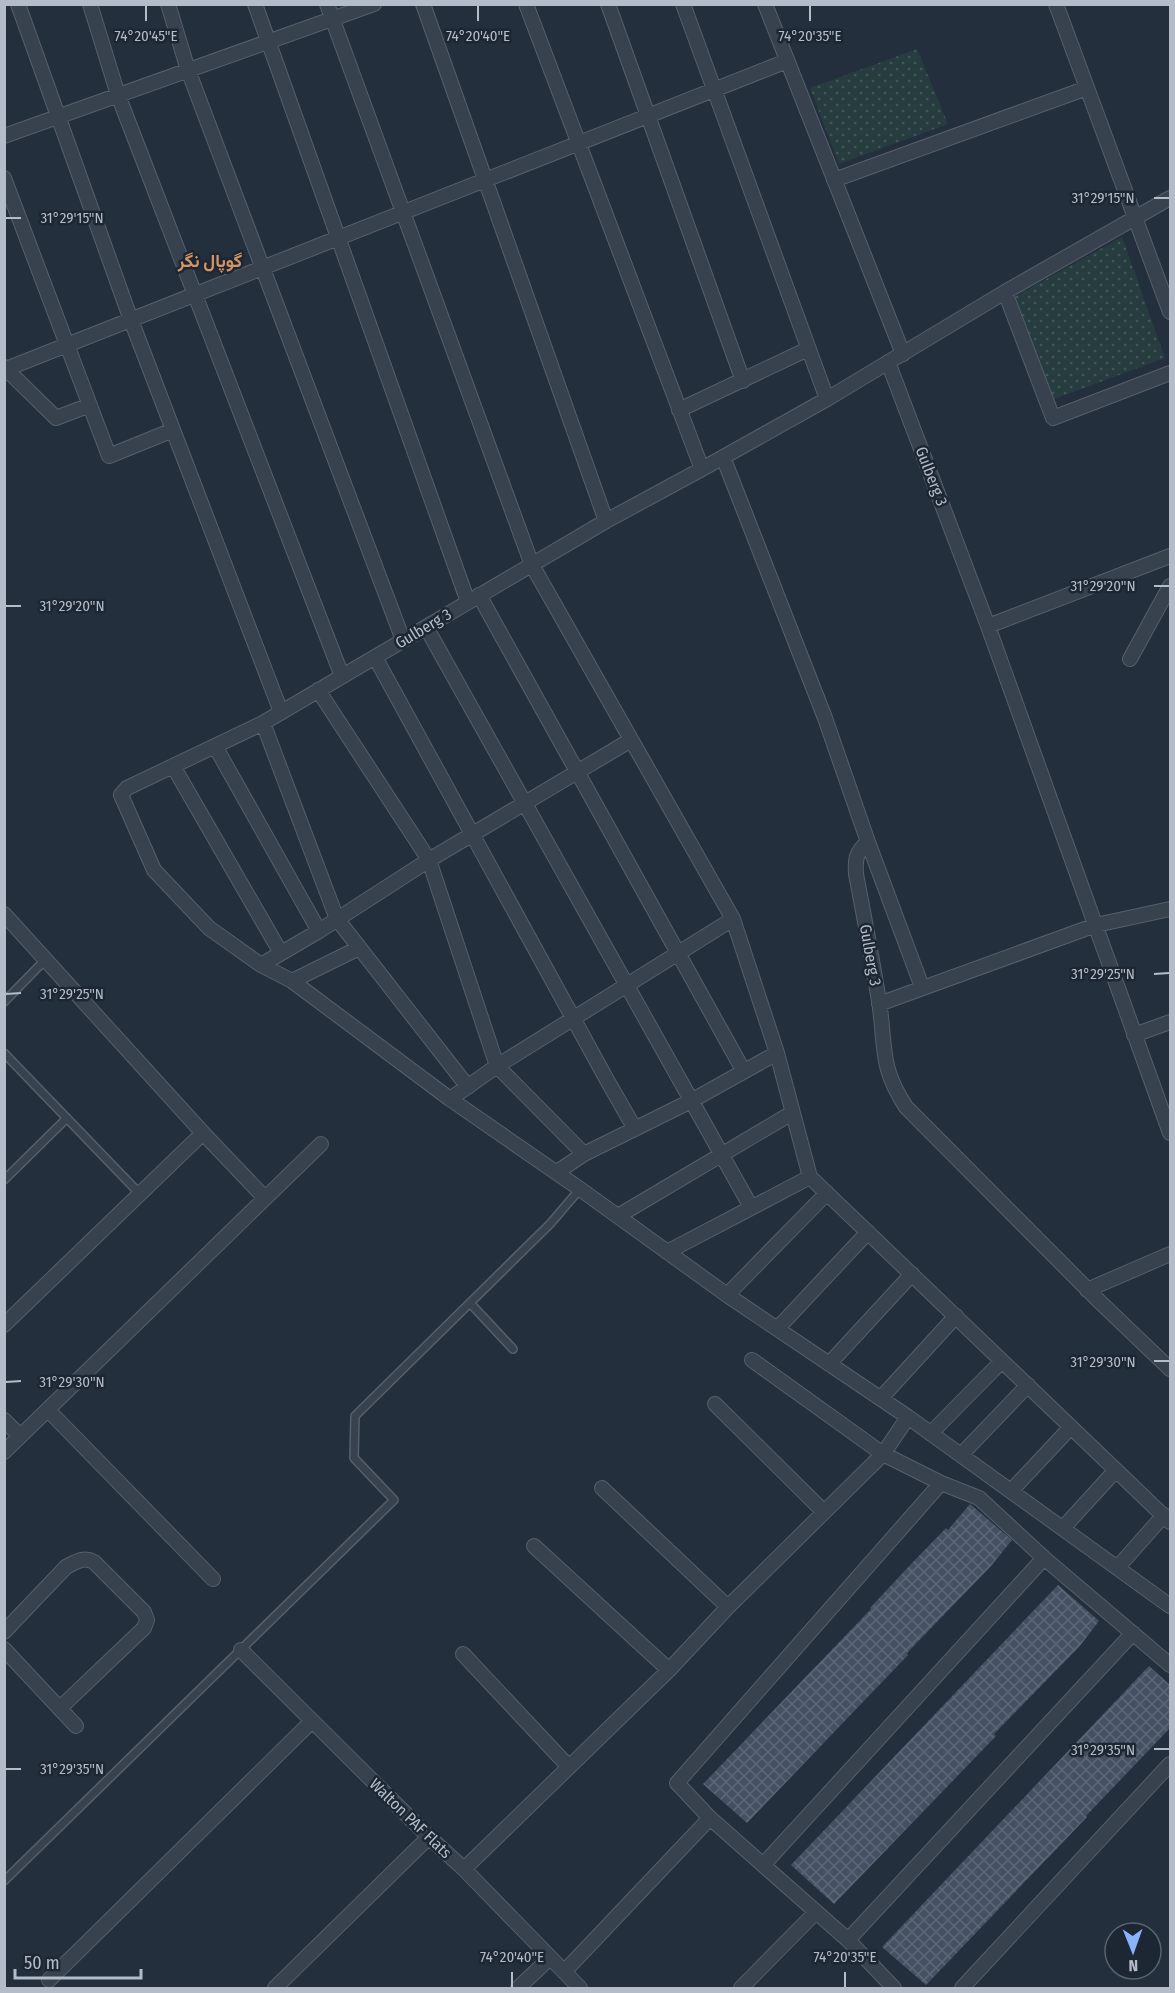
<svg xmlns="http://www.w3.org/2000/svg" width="1175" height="1993" font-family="'Fira Sans Condensed',Vazirmatn,sans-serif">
  <defs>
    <pattern id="grass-dots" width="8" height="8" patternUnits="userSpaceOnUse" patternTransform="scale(1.5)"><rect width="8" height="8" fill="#263c3f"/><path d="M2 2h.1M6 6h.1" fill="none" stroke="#435659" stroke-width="1.8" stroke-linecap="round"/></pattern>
    <pattern id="building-cross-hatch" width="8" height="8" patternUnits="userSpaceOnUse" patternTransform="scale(1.5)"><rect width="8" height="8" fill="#455162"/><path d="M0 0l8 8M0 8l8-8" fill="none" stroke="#5d6877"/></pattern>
  </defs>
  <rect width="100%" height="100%" fill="#242f3e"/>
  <path fill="url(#grass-dots)" d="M917,49L948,124L839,164L810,88Z
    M1122,237L1165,358L1054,399L1012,298Z"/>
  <path fill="url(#building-cross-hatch)" d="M970,1504L1012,1540L991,1566L907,1653L908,1655L747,1823L703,1784L871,1609L870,1608L912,1563L946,1528L948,1530Z
    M1058,1585L1099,1621L1079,1647L994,1734L996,1736L834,1904L791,1865Z
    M1149,1666L1170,1685V1728L1086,1816L1087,1817L926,1985L882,1947Z"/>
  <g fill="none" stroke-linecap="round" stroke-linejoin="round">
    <g stroke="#565f6c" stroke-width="10">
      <path id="lane" d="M4,1002L46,959
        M4,1053L140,1194
        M4,1180L67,1118
        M470,1303L513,1349
        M4,1881L394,1500L354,1458L355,1416L550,1224L580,1189"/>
    </g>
    <g stroke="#565f6c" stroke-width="16">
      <path id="street" d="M18,4L131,320L281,712
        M90,4L118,95L342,676
        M168,4L188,70L403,640
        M255,4L468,602
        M327,4L532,565L733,919L777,1053L810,1177L1170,1522
        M423,4L606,521
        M526,4L702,469
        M608,4L743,381
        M683,4L827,399
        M765,4L903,354
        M1056,4L1170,312
        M4,136L374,4
        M4,178L109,456L173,430
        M834,180L1087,88
        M1170,198L1005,292L827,399L702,469L606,521L263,723L127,788L121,795L154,870L209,928L261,965L292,981L450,1099L580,1189L727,1295L908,1417L1170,1606
        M1005,292L1053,418L1170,373
        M888,362L988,626L1170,1133
        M4,367L56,418L90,405
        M6,369L787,61
        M679,410L808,349
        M723,457L825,718L868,842C856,852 855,859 856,874C864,916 872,959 879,1001C886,1047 879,1066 906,1107L1100,1302L1170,1369
        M479,595L743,1070
        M988,626L1170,556
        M426,627L751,1207
        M375,657L607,1080L635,1129
        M1130,659L1170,586
        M318,690L429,860L497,1066L584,1154
        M263,723L337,919L468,1087
        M215,746L319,931
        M173,766L281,953
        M868,842L922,987
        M4,914L203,1133L265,1198
        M261,965L319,931L429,860L631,740
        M292,981L359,948
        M879,1004L1096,925L1170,909
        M1134,1035L1170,1022
        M450,1099L497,1066L733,919
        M557,1172L584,1154L691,1101L777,1053
        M618,1216L792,1113
        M667,1252L810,1177
        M1087,1290L1170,1254
        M727,1295L827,1193
        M4,1325L203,1133
        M777,1329L868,1232
        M752,1360L883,1454L941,1483L979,1498L1044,1558L1170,1665
        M829,1364L912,1274
        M881,1398L956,1316
        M715,1404L824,1512
        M48,1410L213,1579
        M4,1420L20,1436
        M931,1433L1002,1361
        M4,1452L321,1144
        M961,1455L1028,1385
        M602,1488L728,1607
        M1011,1491L1071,1427
        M1063,1528L1116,1470
        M534,1546L669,1670
        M1118,1567L1164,1515
        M4,1632L66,1567C76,1562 83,1556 94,1562L144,1612L147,1620L144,1628L60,1708
        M4,1649L76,1726
        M241,1650L429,1837L464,1869L580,1988
        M463,1654L569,1767
        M764,1864L1044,1558
        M464,1869L669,1670L728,1607L883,1454L908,1417
        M848,1940L1133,1633
        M564,1972L710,1818
        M49,1980L312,1721
        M275,1988L429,1837
        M518,1988L550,1958
        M741,1988L816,1912
        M894,1988L848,1940L710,1818L677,1783L941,1483
        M962,1988L1170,1764"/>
    </g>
    <use href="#lane" stroke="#38414e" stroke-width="7"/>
    <use href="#street" stroke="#38414e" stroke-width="14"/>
  </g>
  <path fill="none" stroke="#b4bcc9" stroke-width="2" d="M146,6V21M478,6V21M810,6V21M1154,198H1169M6,218H21M1154,586H1169M6,606H21M1154,974L1169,973M6,994L21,993M1154,1361H1169M6,1382L21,1381M1154,1749H1169M6,1769H21M512,1972V1987M845,1972V1987"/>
  <g text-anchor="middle" stroke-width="5" stroke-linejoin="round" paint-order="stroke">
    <g font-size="16" fill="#b4bcc9" stroke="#1d2633">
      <text transform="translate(932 476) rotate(69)" y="6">Gulberg 3</text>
      <text transform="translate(423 628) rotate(-31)" y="6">Gulberg 3</text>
      <text transform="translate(871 955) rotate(80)" y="6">Gulberg 3</text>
      <text transform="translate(411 1818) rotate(44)" y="6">Walton PAF Flats</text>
    </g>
    <g font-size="18" font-weight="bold" fill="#d59563" stroke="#1d2633">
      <text x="210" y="267">گوپال نگر</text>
    </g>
  </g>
  <g font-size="15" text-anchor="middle" fill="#b4bcc9" stroke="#1d2633" stroke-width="5" stroke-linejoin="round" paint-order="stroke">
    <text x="146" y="41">74°20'45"E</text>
    <text x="478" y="41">74°20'40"E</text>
    <text x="810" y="41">74°20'35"E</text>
    <text x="1103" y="203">31°29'15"N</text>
    <text x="72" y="223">31°29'15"N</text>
    <text x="1103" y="591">31°29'20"N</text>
    <text x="72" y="611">31°29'20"N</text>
    <text x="1103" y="979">31°29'25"N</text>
    <text x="72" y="999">31°29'25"N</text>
    <text x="1103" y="1367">31°29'30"N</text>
    <text x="72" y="1387">31°29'30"N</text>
    <text x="1103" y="1755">31°29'35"N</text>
    <text x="72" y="1774">31°29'35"N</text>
    <text x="512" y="1962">74°20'40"E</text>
    <text x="845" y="1962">74°20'35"E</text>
  </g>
  <rect width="1175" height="1993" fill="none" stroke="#b4bcc9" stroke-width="12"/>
  <g transform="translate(1133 1951) rotate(179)"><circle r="28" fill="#1d2633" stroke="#59626f" stroke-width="1.5"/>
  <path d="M0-4.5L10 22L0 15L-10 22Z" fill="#8ab4f8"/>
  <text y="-9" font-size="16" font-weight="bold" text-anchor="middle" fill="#b4bcc9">N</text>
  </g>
  <path d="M15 1969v9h126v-9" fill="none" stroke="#b4bcc9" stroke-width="3"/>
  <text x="24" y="1969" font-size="18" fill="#b4bcc9" stroke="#1d2633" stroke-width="4.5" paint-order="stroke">50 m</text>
</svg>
